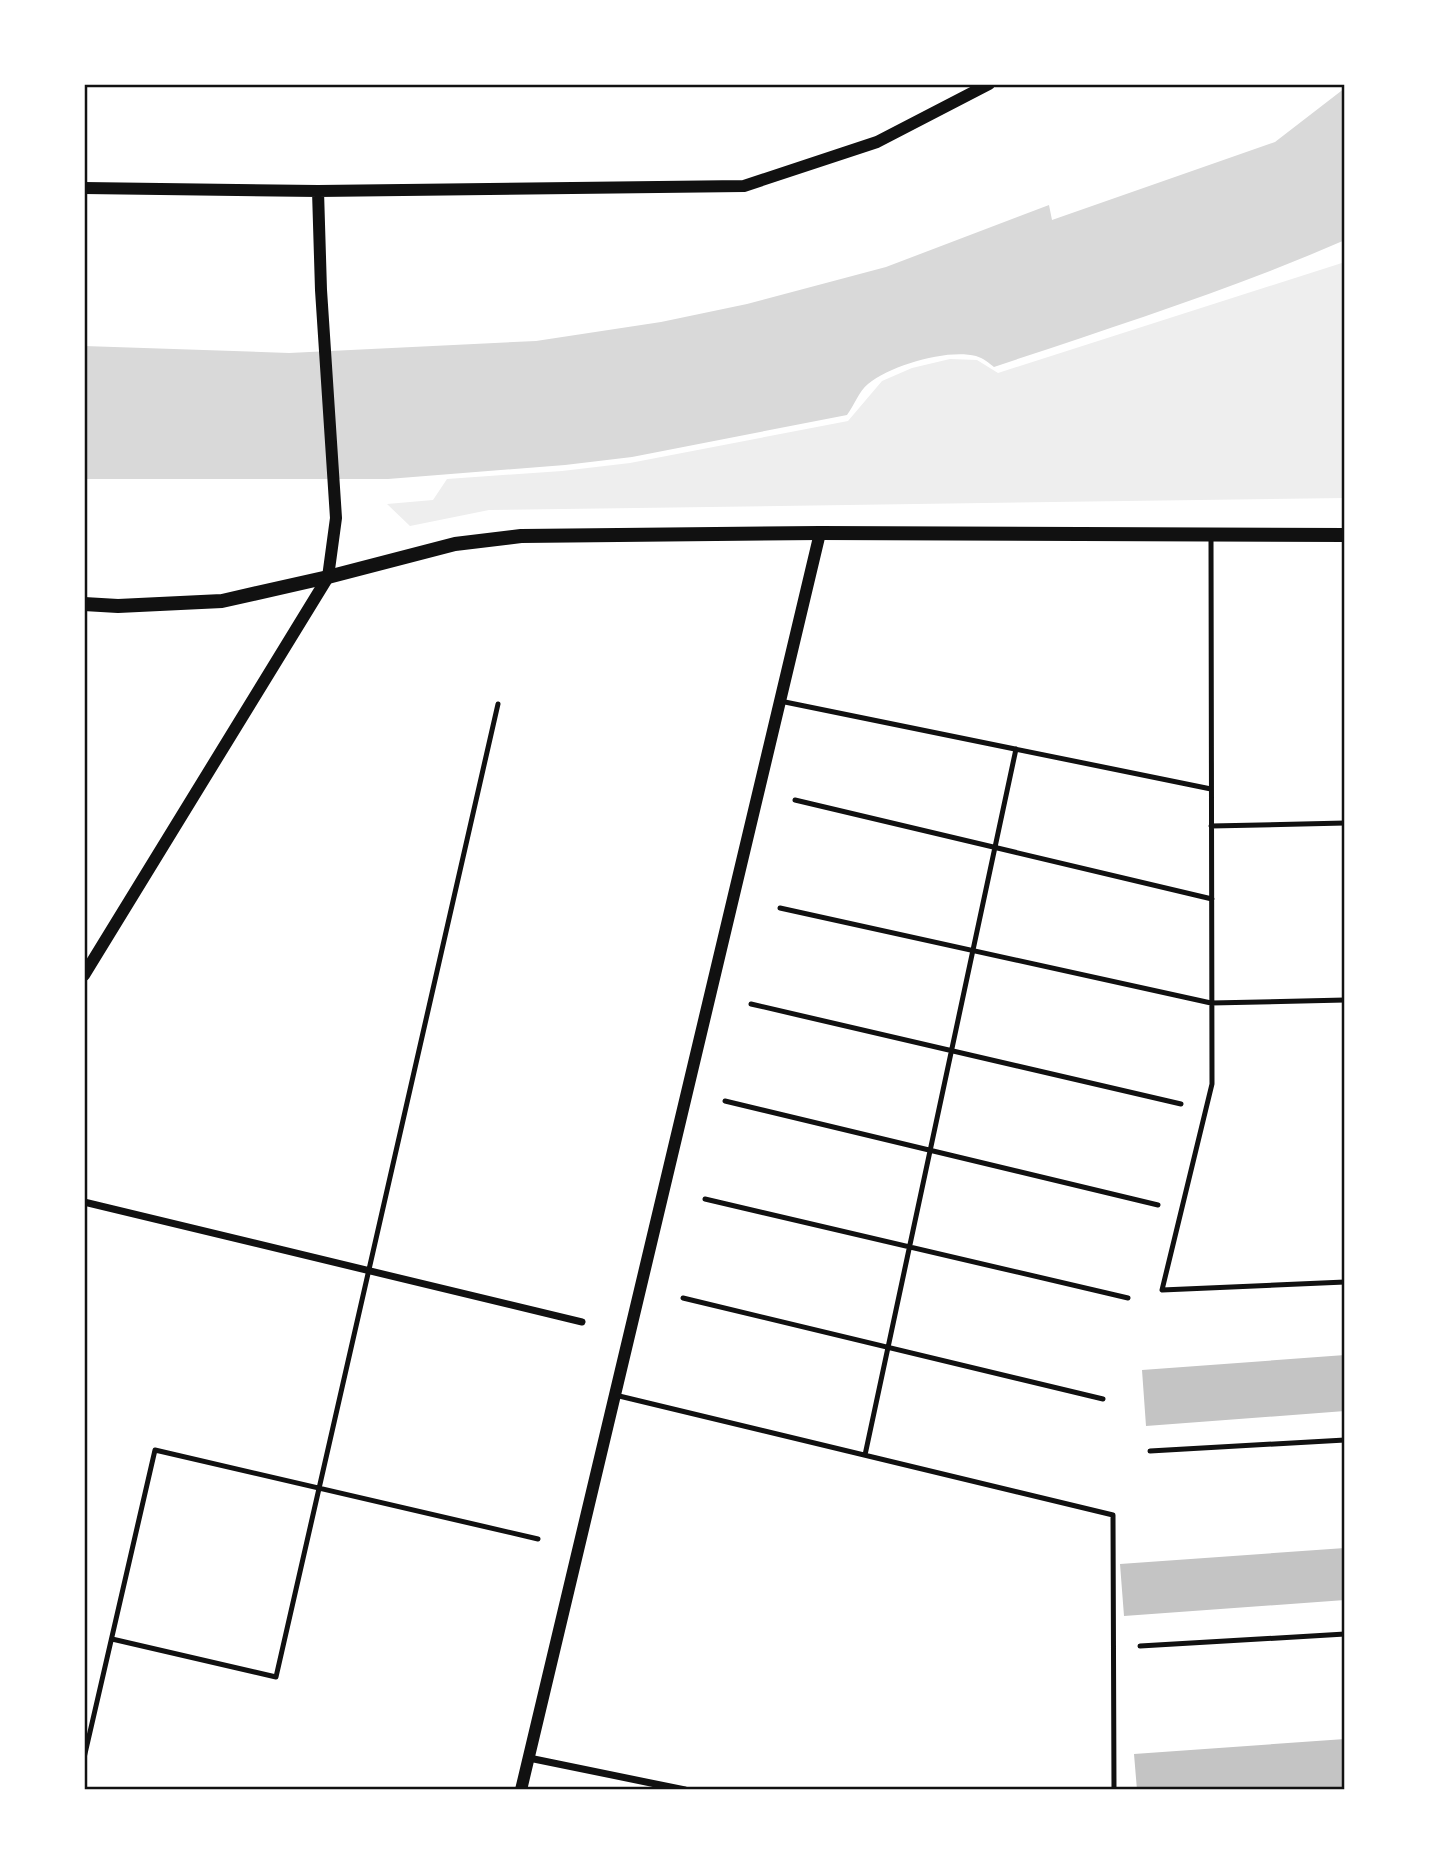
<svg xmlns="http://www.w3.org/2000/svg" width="1429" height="1874" font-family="Montserrat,sans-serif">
  <rect width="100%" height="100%" fill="#fff"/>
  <path fill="#eee" d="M1345,262V498L489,510L410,526L387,504L433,500L447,479L562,471L630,463L848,421L882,381L912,368L950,359L977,360L998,373Z"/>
  <path fill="#d9d9d9" d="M1345,88V240C1231,290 1112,327 994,367C989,363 983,358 976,356C946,349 892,365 868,384C859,391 854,406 847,415L632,457L565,465L388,479H84V346L289,353L536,341L661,322L747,304L886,267L1049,205L1052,220L1275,142Z"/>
  <path fill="#c4c4c4" d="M1345,1355V1411L1146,1426L1142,1370Z
    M1345,1548V1600L1124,1616L1120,1564Z
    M1345,1739V1790H1137L1134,1754Z"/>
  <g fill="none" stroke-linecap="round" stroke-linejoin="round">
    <path stroke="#111" stroke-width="5" d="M1211,537L1212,1084L1162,1290L1345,1282
      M780,701L1211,789
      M795,800L1212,899
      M1211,826L1345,823
      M780,908L1211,1003L1345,1000
      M751,1004L1181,1104
      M725,1101L1158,1205
      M705,1199L1128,1298
      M683,1298L1103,1399
      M615,1395L1113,1515L1114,1790
      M1150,1451L1345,1440
      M865,1455L1016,749
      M112,1639L276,1677L498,704
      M1140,1646L1345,1634
      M84,1758L155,1450L538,1539"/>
    <path stroke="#111" stroke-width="7" d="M84,1202L582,1322
      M529,1758L685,1790"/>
    <path stroke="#111" stroke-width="12" d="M84,188L318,191L744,186L877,142L989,84
      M84,975L328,577L336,518L321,290L318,191
      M521,1790L820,533"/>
    <path stroke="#111" stroke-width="14" d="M84,604L118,606L222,601L328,577L455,544L521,536L820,533L1345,535"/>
  </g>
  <rect width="1429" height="1874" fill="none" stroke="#ffffff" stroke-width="172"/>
  <rect x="86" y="86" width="1257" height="1702" fill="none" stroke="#111" stroke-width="2.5"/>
</svg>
